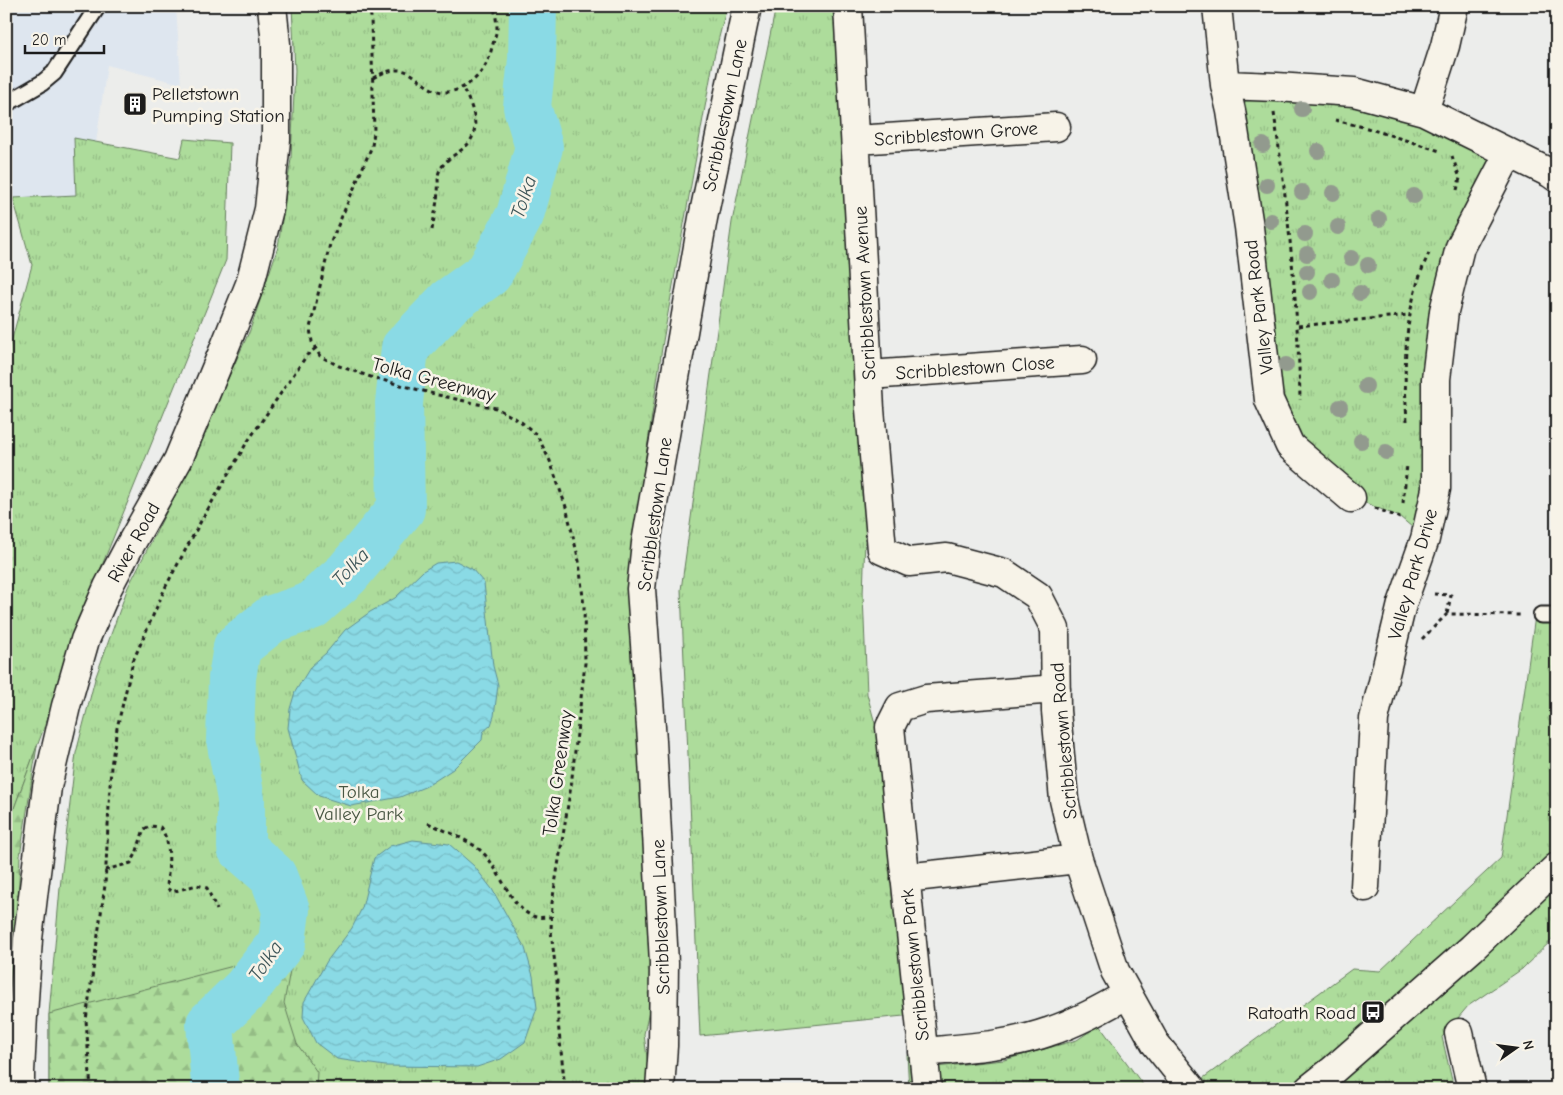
<svg xmlns="http://www.w3.org/2000/svg" width="1563" height="1095" font-family="'Comic Neue',sans-serif">
  <defs>
    <pattern id="grass-tufts" width="24" height="20" patternUnits="userSpaceOnUse" patternTransform="scale(1.25)"><rect width="24" height="20" fill="#addc9b"/><path d="M3 7l-1-3M5 7V3M7 7l1-3M15 17l-1-3M17 17v-4M19 17l1-3" fill="none" stroke="#94bc85"/></pattern>
    <pattern id="forest-firs" width="22" height="20" patternUnits="userSpaceOnUse" patternTransform="scale(1.25)"><rect width="22" height="20" fill="#addc9b"/><path d="M5 1l3.5 6h-7zM16 11l3.5 6h-7z" fill="#94bc85"/></pattern>
    <pattern id="water-waves" width="16" height="10" patternUnits="userSpaceOnUse" patternTransform="scale(1.25)"><rect width="16" height="10" fill="#8adae5"/><path d="M0 5q4-4 8 0t8 0" fill="none" stroke="#76bac4"/></pattern>
  </defs>
  <rect width="100%" height="100%" fill="#ecedeb"/>
  <filter id="ink" filterUnits="userSpaceOnUse"><feTurbulence type="fractalNoise" baseFrequency=".02" numOctaves="2"/><feDisplacementMap in="SourceGraphic" scale="10" xChannelSelector="R" yChannelSelector="G"/><feConvolveMatrix kernelMatrix="1 2 1 2 8 2 1 2 1" color-interpolation-filters="sRGB"/></filter>
  <g filter="url(#ink)">
    <path fill="#dee6ef" d="M6,6H176L181,84L107,65L96,143L74,139L76,195L13,198L6,166Z"/>
    <path fill="url(#grass-tufts)" stroke="#647c5c" d="M292,6H727L714,57L663,341L629,570V594L656,958L650,1007L644,1034L651,1089H49V1014L60,888L76,753L95,679L128,587L173,499L250,330L278,247L291,159L295,71Z
      M776,6H847L870,491L865,538L863,595L867,694L880,742L914,1015L700,1036L681,590L732,222Z
      M1229,71L1320,79L1508,153L1459,247L1425,538L1400,517L1351,497L1290,446Z
      M74,138L180,158L184,139L230,143L226,260L79,622L71,655L6,830V361L32,265L13,198L76,195Z
      M1535,616H1557V854L1300,1089H1192L1191,1087L1352,969L1380,971L1501,858Z
      M1557,856V935L1522,969L1468,1006L1442,1037L1454,1089H1303Z
      M1099,1025L1146,1089H909L907,1055L926,1068L1004,1060L1077,1040Z"/>
    <path fill="url(#forest-firs)" stroke="#647c5c" d="M37,746L20,856L11,1089H6V830Z
      M241,964L291,965L284,1003L297,1044L317,1072L316,1089H49V1014Z"/>
    <path fill="url(#water-waves)" stroke="#5e8e95" d="M456,561L472,569L484,583L493,666L498,685L494,716L491,725L483,732L482,740L453,769L427,786L400,797L351,806L319,796L302,780L288,728L290,709L295,692L311,666L326,653L345,630L370,612L395,598L423,571L436,563Z
      M413,840L449,844L474,866L492,889L525,948L533,976L537,1008L525,1042L501,1059L477,1067L385,1066L337,1059L316,1043L303,1017L304,1002L327,961L352,928L362,908L374,858L390,846Z"/>
    <g fill="none" stroke-linecap="round" stroke-linejoin="round">
      <path stroke="#8adae5" stroke-width="48" d="M217,1089L215,1084L210,1024L246,989L282,942L286,910L273,876L241,848V799L230,739L232,678L237,647L272,619L311,606L347,574L401,509L399,403L405,348L449,302L489,273L520,215L539,147L527,107L532,59L533,6"/>
      <g stroke="#1c1c1c" stroke-width="19">
        <path id="lane" d="M6,104L42,83L54,73L98,6
          M1541,615H1557"/>
      </g>
      <g stroke="#1c1c1c" stroke-width="31">
        <path id="street" d="M848,6L870,409L882,550L909,562L947,558L1004,573L1038,596L1055,629L1056,711L1064,800L1078,859L1115,971L1155,1043L1192,1089
          M1217,6L1225,85L1231,111L1249,227L1269,400L1290,446L1351,498
          M1225,85L1276,87L1354,92L1424,111L1550,173L1557,178
          M1424,111L1445,46L1454,6
          M856,140L1056,127
          M869,375L1082,360
          M905,878L1078,859
          M1365,887L1374,719L1402,604L1425,539L1436,489V379L1444,311L1460,247L1509,153
          M1459,1033L1472,1089
          M923,1052C965,1048 1008,1046 1048,1032C1076,1023 1103,1008 1128,994
          M660,1089L663,1046L664,963L652,741L641,589L646,543L703,218L747,6
          M927,1089L890,727L900,707L926,699L1056,689"/>
      </g>
      <g stroke="#1c1c1c" stroke-width="31">
        <path id="secondary" d="M20,1089V1072L23,1015L28,939L34,888L47,787L66,706L85,640L108,587L129,547L178,460L222,354L250,284L269,209L276,140V44L272,6
          M1309,1089L1333,1070L1472,948L1557,867"/>
      </g>
      <path stroke="#1c1c1c" stroke-width="3" stroke-dasharray="4 4" stroke-linecap="butt" d="M369,6L371,17L374,132L372,146L330,244L310,328L312,342L320,356L339,366L371,377L438,395L496,408L520,421L537,435L550,461L566,507L579,561L584,607L585,663L571,786L552,903L551,931L557,981L558,1022L565,1089
        M373,78C415,54 415,91 445,92C462,92 481,77 487,62C490,57 491,50 493,44C494,39 496,34 497,29C497,22 495,13 494,6
        M1274,113C1288,208 1298,304 1300,400
        M1335,120L1367,128L1440,151
        M1452,156L1460,178L1457,190
        M432,230C434,217 437,204 438,191C439,185 437,177 439,172C444,159 458,154 467,145C483,128 471,103 462,87
        M1298,326L1409,315
        M1407,421C1403,364 1404,306 1429,253
        M1403,503L1407,465
        M1375,508L1400,518
        M1434,594L1451,595L1447,614
        M1422,639L1447,614L1521,615
        M428,823C445,831 465,838 480,850C500,866 510,911 536,917C541,918 546,917 551,917
        M105,870L131,863L136,854L144,829L150,826L160,827C173,844 168,867 167,888L172,892L197,885L207,888L217,910
        M91,1089L86,1020L105,885L111,766L117,728L133,661L166,586L201,521L246,444L307,355L316,348"/>
      <use href="#lane" stroke="#f7f3e8" stroke-width="15"/>
      <use href="#street" stroke="#f7f3e8" stroke-width="28"/>
      <use href="#secondary" stroke="#f7f3e8" stroke-width="28"/>
    </g>
    <g fill="#929a8e">
      <circle cx="1302" cy="109" r="8"/>
      <circle cx="1263" cy="145" r="8"/>
      <circle cx="1318" cy="151" r="8"/>
      <circle cx="1267" cy="185" r="8"/>
      <circle cx="1302" cy="192" r="8"/>
      <circle cx="1333" cy="193" r="8"/>
      <circle cx="1414" cy="196" r="8"/>
      <circle cx="1379" cy="219" r="8"/>
      <circle cx="1271" cy="221" r="8"/>
      <circle cx="1338" cy="227" r="8"/>
      <circle cx="1305" cy="234" r="8"/>
      <circle cx="1307" cy="254" r="8"/>
      <circle cx="1351" cy="258" r="8"/>
      <circle cx="1368" cy="265" r="8"/>
      <circle cx="1307" cy="272" r="8"/>
      <circle cx="1332" cy="280" r="8"/>
      <circle cx="1310" cy="292" r="8"/>
      <circle cx="1360" cy="293" r="8"/>
      <circle cx="1286" cy="365" r="8"/>
      <circle cx="1366" cy="386" r="8"/>
      <circle cx="1340" cy="407" r="8"/>
      <circle cx="1361" cy="441" r="8"/>
      <circle cx="1386" cy="452" r="8"/>
    </g>
  </g>
  <defs>
    <g id="building-square" transform="scale(1.25)"><rect x="-9" y="-9" width="18" height="18" rx="4" fill="#1c1c1c" stroke="#f7f3e8"/><path d="M-4-6H4V6H1V3H-1V6H-4ZM-2.5-4.3h1.7v1.8h-1.7ZM.8-4.3h1.7v1.8H.8ZM-2.5-1h1.7V.8h-1.7ZM.8-1h1.7V.8H.8Z" fill="#fff"/></g>
    <g id="bus-square" transform="scale(1.25)"><rect x="-9" y="-9" width="18" height="18" rx="4" fill="#1c1c1c" stroke="#f7f3e8"/><path d="M-5-6H5V4H4V6H2V4H-2V6H-4V4H-5ZM-3.5-4V0h7V-4ZM-3.5 1.2v1.5H-2V1.2ZM2 1.2v1.5H3.5V1.2Z" fill="#fff"/></g>
  </defs>
  <g fill-rule="evenodd">
    <use href="#building-square" x="135" y="104"/>
    <use href="#bus-square" x="1373" y="1012"/>
  </g>
  <g text-anchor="middle" stroke-width="5" stroke-linejoin="round" paint-order="stroke">
    <g font-size="19" fill="#1c1c1c" stroke="#f7f3e8" text-anchor="start">
      <text x="152" y="100">Pelletstown<tspan x="152" dy="22">Pumping Station</tspan></text>
      <text x="1356" y="1019" text-anchor="end">Ratoath Road</text>
    </g>
    <g font-size="19" fill="#1c1c1c" stroke="#f7f3e8">
      <text transform="translate(724 115) rotate(-78)" y="7">Scribblestown Lane</text>
      <text transform="translate(956 133) rotate(-4)" y="7">Scribblestown Grove</text>
      <text transform="translate(864 293) rotate(-93)" y="7">Scribblestown Avenue</text>
      <text transform="translate(1258 307) rotate(-97)" y="7">Valley Park Road</text>
      <text transform="translate(975 367) rotate(-4)" y="7">Scribblestown Close</text>
      <text transform="translate(434 379) rotate(15)" y="7">Tolka Greenway</text>
      <text transform="translate(654 514) rotate(-82)" y="7">Scribblestown Lane</text>
      <text transform="translate(133 542) rotate(-61)" y="7">River Road</text>
      <text transform="translate(1412 574) rotate(-74)" y="7">Valley Park Drive</text>
      <text transform="translate(1063 741) rotate(-95)" y="7">Scribblestown Road</text>
      <text transform="translate(557 773) rotate(-82)" y="7">Tolka Greenway</text>
      <text transform="translate(660 917) rotate(-92)" y="7">Scribblestown Lane</text>
      <text transform="translate(914 965) rotate(-96)" y="7">Scribblestown Park</text>
    </g>
    <g font-size="19" fill="#485642" stroke="#f7f3e8">
      <text x="359" y="798">Tolka<tspan x="359" dy="22">Valley Park</tspan></text>
    </g>
    <g font-size="20" font-style="italic" fill="#3d5558" stroke="#f7f3e8">
      <text transform="translate(523 197) rotate(-72)" y="7">Tolka</text>
      <text transform="translate(350 567) rotate(-47)" y="7">Tolka</text>
      <text transform="translate(265 961) rotate(-56)" y="7">Tolka</text>
    </g>
  </g>
  <rect width="1563" height="1095" fill="none" stroke="#f7f3e8" stroke-width="25"/>
  <rect x="12" y="12" width="1538" height="1070" fill="none" stroke="#1c1c1c" stroke-width="2" filter="url(#ink)"/>
  <g transform="translate(1516 1048) rotate(76)" stroke="#f7f3e8" stroke-width="4" paint-order="stroke">
  <path d="M0-4L9 19L0 12L-9 19Z" fill="#1c1c1c"/>
  <text y="-8" font-size="14" font-weight="bold" text-anchor="middle" fill="#1c1c1c">N</text>
  </g>
  <path d="M25 45v8h79v-8" fill="none" stroke="#1c1c1c" stroke-width="2.5"/>
  <text x="32" y="45" font-size="15" fill="#1c1c1c" stroke="#f7f3e8" stroke-width="4" paint-order="stroke">20 m</text>
</svg>
